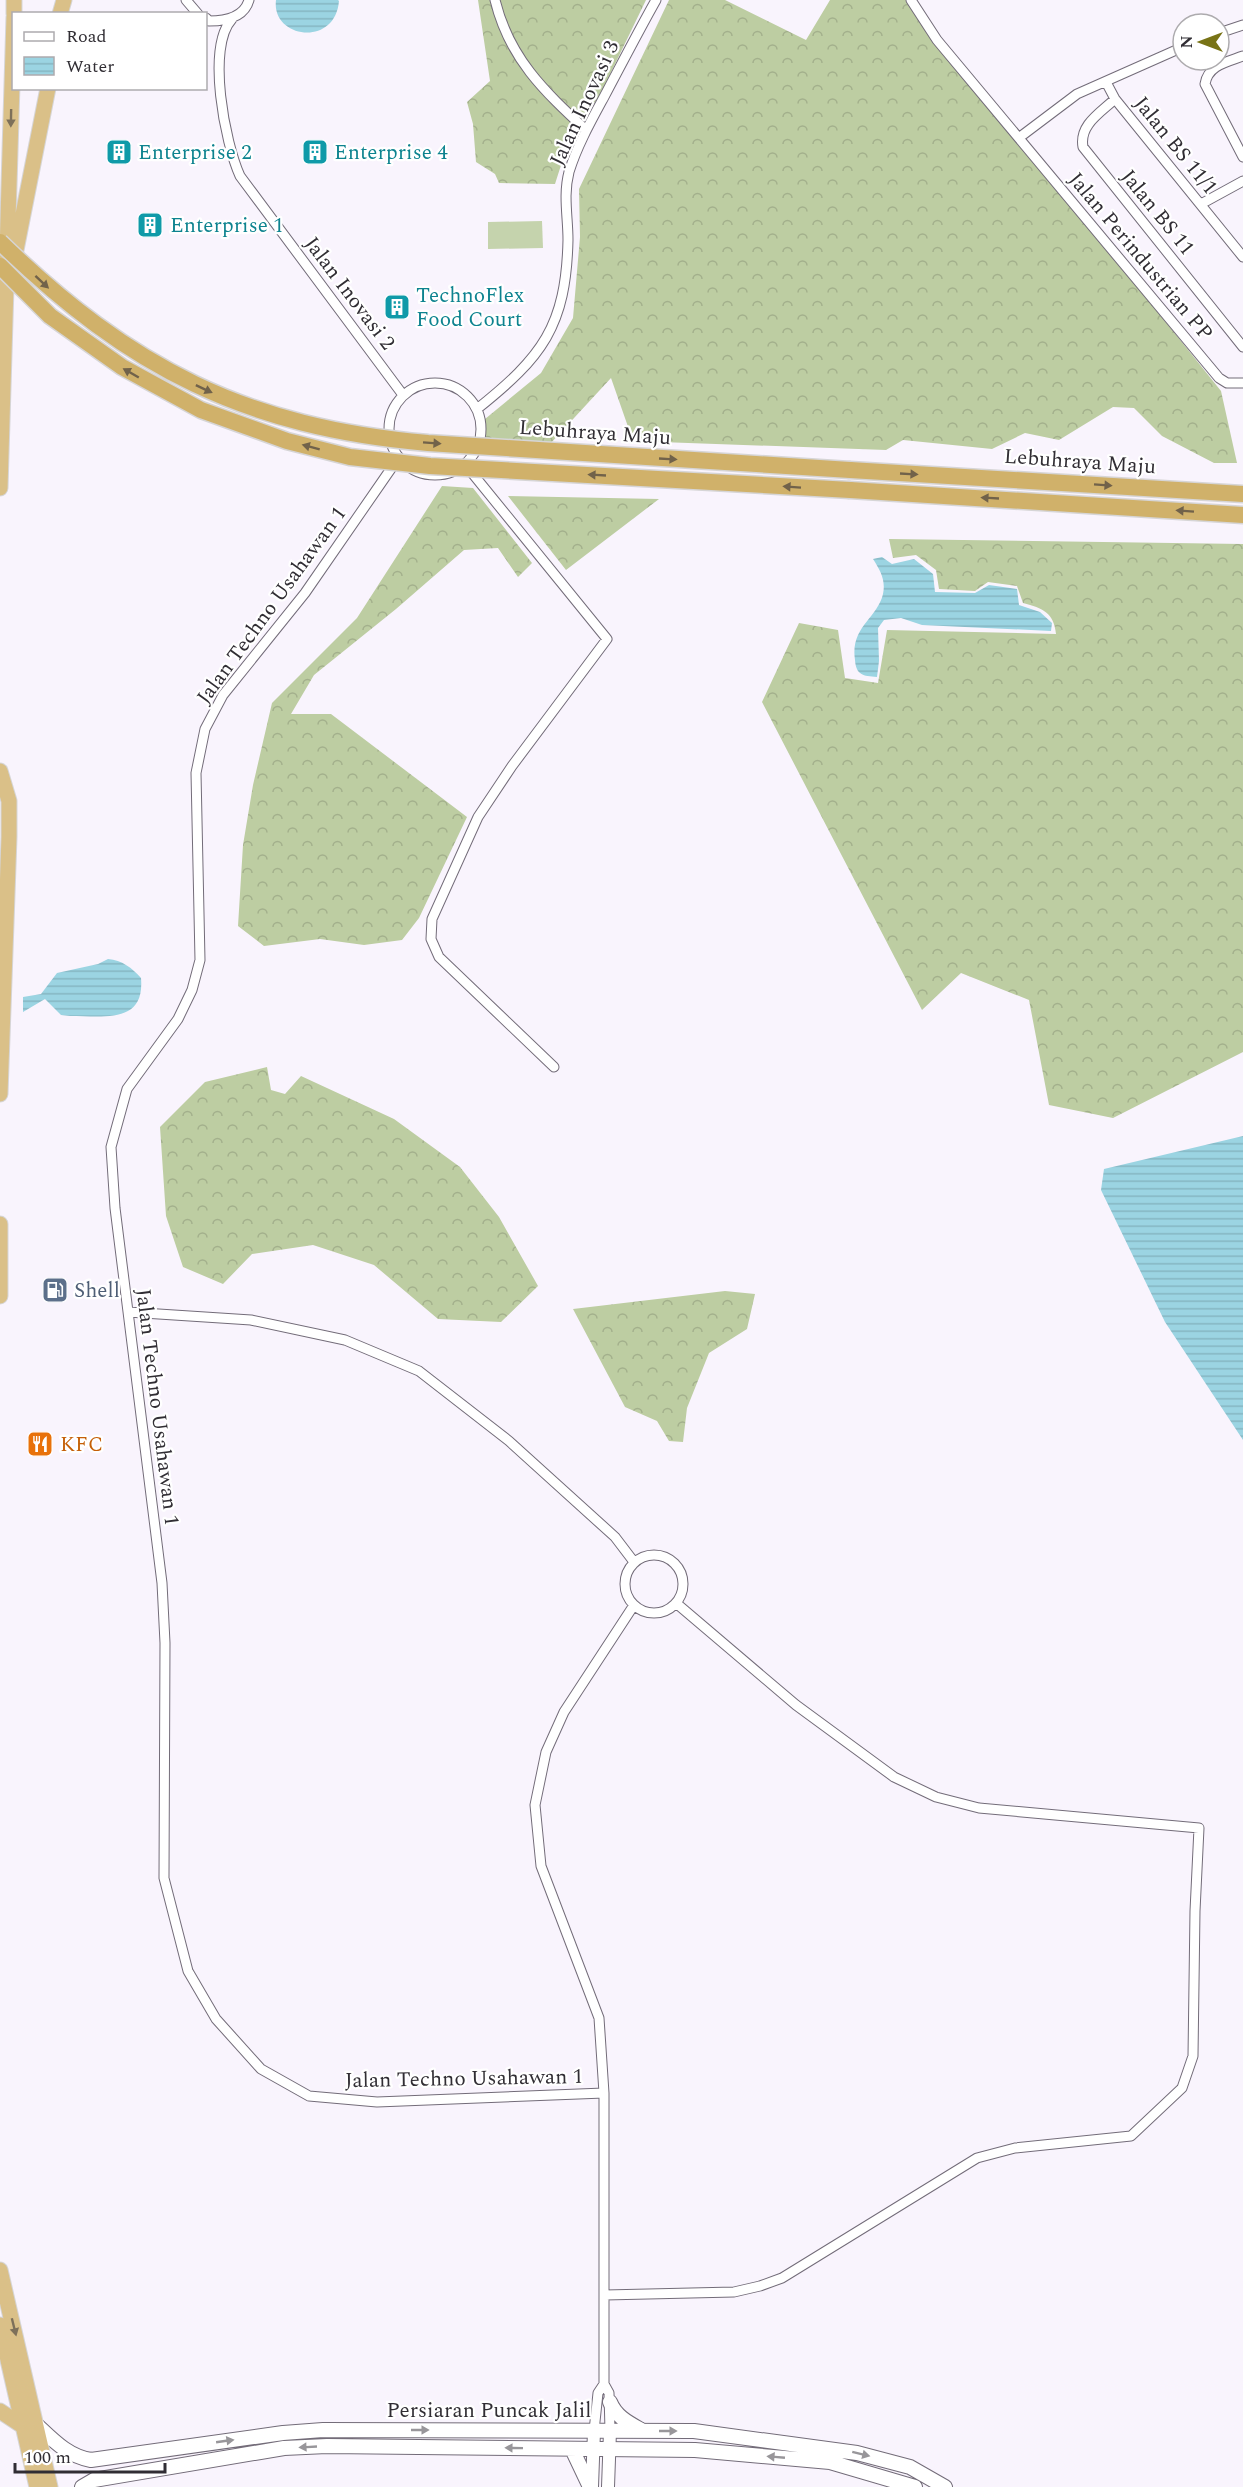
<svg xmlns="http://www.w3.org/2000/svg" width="1243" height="2487" font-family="Spectral,serif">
  <defs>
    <pattern id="forest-crowns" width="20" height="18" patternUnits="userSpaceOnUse" patternTransform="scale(1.5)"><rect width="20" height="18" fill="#bdcda2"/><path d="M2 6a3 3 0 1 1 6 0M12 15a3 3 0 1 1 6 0" fill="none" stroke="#a3b08c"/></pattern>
    <pattern id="water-rules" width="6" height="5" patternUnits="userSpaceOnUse" patternTransform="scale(1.5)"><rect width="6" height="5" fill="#9bd4e2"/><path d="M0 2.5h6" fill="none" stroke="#86b6c2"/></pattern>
  </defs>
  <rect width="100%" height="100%" fill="#f9f4fd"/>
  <path fill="#c5d3ad" d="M542,221L543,248L488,249V222Z"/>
  <path fill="url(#forest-crowns)" d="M478,0H646L601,93L569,140L555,184L499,183L495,174L476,162L473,124L467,102L490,81Z
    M669,0H725L806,40L830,0H908L1221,391L1237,463H1214L1162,436L1134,408L1113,407L1059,440L1025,433L992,449L903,440L886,450L633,441L611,378L550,444L486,439L485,419L541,373L573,318L580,237L579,189Z
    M442,486L473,488L532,563L518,577L498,548L464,550L396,609L314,675L291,714H331L467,817L419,918L402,940L364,945L320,939L264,946L238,926L243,845L253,785L272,703L357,618Z
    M508,496L659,499L566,570Z
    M889,539L1243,544V1052L1113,1118L1049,1105L1029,1000L961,973L922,1010L762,702L799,623L838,630L845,678L878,683L887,630L1056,634C1054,613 1043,608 1023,603L1017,586L988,582L975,591L939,589L936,570L916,555L893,558Z
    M267,1067L271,1090L285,1094L301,1076L394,1119L460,1167L499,1217L538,1286L501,1322L438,1319L374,1265L313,1245L252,1254L223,1284L183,1267L166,1216L160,1127L205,1082Z
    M725,1291L755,1294L747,1329L709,1353L687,1408L683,1442L669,1441L657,1421L625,1407L573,1309Z"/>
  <path fill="url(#water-rules)" d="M276,0H338L339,1C335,48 271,38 276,0Z
    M882,557L892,564L914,559L933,574L935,592L975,593L989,585L1017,589L1019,605L1040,612L1052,623L1051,631L922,625L901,618L884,620L878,628L879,661L877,677C863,676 856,675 855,660C850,627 877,619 883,594C886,580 880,570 873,559Z
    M108,959C122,960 132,968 141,978C145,1024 104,1016 70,1016L61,1015L45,999L23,1012V997L41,994L57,973L98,964Z
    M1243,1136V1440L1165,1322L1101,1190L1104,1169Z"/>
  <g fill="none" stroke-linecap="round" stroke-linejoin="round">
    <g stroke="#736c79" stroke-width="11">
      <path id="minor" d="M186,0L198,14
        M495,0C509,58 544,91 586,130
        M911,0L937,40L1219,378L1227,383H1243
        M206,18L209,21C225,21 244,18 249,0
        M232,19C206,47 225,143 240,176L403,395
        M1219,33L1243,25
        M1243,56C1227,62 1208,65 1205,84L1243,157
        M1106,82L1115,99L1243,257
        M1115,99C1100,113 1079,125 1083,147L1243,347
        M1020,137L1077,94L1183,47
        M1201,204L1243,181
        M389 429a46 46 0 1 1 92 0a46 46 0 1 1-92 0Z
        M477,409C542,357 566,327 568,240C568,217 563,195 569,172C577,146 591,121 604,97C621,65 638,32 656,0
        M397,460L305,593L223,695L205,729L196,773L200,960L192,990L178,1019L127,1089L111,1147L115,1208L162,1583L165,1643L164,1878L188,1971L216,2019L261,2069L309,2096L377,2102L604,2093
        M468,468L607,639L512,766L478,817L432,919L431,939L439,957L554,1067
        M128,1312L251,1320L345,1340L419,1371L509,1441L615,1537L634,1562
        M625 1584a29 29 0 1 1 58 0a29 29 0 1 1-58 0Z
        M605,2295L734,2292L760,2286L782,2278L977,2158L1015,2148L1131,2136L1182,2088L1193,2056L1195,1911L1199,1828L979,1808L936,1797L894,1777L796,1705L676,1603
        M594,2431L598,2393L604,2384
        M610,2431L609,2393L604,2384V2093L599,2018L541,1866L535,1805L546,1752L564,1712L634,1605"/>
    </g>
    <g stroke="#736c79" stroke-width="14">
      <path id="tertiary" d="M592,2487L594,2431
        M608,2487L610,2431"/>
    </g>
    <g stroke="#736c79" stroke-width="16">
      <path id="secondary" d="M610,2402C616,2417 629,2423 643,2431
        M38,2426C54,2441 68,2456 91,2460L283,2433L323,2430L694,2431L857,2453L910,2467L945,2487
        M572,2449L590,2487
        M82,2487L94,2480L284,2448L327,2446L695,2450L830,2462L915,2487"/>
    </g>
    <g stroke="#d6d5d6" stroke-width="17">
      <path id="trunk" d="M14,14V0
        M60,14L64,0
        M15,255L48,88
        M0,488L14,17
        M0,771L9,801V837L0,1094
        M0,1224V1296
        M0,2270L50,2487
        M0,2325L37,2487
        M0,2411L24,2427"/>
    </g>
    <g stroke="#d6d5d6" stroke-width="19">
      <path id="motorway" d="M850,470L1243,494
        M850,490L1243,515"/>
    </g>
    <use href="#minor" stroke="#fff" stroke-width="9"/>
    <use href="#tertiary" stroke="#fff" stroke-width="12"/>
    <use href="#secondary" stroke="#fff" stroke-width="14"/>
    <use href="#trunk" stroke="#dac088" stroke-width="15"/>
    <use href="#motorway" stroke="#d0b16a" stroke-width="16"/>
    <g stroke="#d6d5d6" stroke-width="19" stroke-linecap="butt">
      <path id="motorway-bridge" d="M0,242C131,369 246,427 428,443L850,470
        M0,266L50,316L122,367L201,410L287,441L350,457L430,466L850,490"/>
    </g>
    <use href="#motorway-bridge" stroke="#d0b16a" stroke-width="16"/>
  </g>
  <defs><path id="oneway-solid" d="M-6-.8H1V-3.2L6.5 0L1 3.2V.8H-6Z" transform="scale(1.5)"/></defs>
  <g fill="#7d705a">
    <use href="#oneway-solid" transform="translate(11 118) rotate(91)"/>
    <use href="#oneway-solid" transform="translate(14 2327) rotate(76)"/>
  </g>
  <g fill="#71624a">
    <use href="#oneway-solid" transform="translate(42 282) rotate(43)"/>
    <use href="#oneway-solid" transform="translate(131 373) rotate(-150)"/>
    <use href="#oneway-solid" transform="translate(204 389) rotate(25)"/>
    <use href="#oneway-solid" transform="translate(432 443) rotate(4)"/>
    <use href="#oneway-solid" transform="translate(311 447) rotate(-165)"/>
    <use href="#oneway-solid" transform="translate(668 459) rotate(3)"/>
    <use href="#oneway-solid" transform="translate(909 474) rotate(3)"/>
    <use href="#oneway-solid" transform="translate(597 475) rotate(-177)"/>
    <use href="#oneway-solid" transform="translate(1103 485) rotate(4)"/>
    <use href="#oneway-solid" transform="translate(792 487) rotate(-176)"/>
    <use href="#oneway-solid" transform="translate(990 498) rotate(-177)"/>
    <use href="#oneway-solid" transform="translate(1185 511) rotate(-176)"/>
  </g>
  <g fill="#98969a">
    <use href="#oneway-solid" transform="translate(420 2430)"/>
    <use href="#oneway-solid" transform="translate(668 2431)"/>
    <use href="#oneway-solid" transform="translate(225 2441) rotate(-8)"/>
    <use href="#oneway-solid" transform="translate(308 2447) rotate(177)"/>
    <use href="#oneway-solid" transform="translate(514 2448) rotate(-179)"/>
    <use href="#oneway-solid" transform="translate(861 2454) rotate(14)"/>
    <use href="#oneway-solid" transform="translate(776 2457) rotate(-175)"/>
  </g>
  <defs>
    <g id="building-square" transform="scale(1.35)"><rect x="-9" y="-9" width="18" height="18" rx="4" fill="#0f9aa8" stroke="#fff"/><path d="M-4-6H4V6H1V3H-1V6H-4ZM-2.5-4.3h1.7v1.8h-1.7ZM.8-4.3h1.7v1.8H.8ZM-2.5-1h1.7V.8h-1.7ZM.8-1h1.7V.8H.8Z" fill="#fff"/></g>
    <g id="fuel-square" transform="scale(1.35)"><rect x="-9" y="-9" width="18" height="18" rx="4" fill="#5c6f8a" stroke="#fff"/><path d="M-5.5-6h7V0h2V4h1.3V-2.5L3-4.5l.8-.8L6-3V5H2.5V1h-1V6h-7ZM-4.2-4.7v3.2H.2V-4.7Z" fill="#fff"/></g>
    <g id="restaurant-square" transform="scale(1.35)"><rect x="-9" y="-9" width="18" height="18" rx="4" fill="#e8710a" stroke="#fff"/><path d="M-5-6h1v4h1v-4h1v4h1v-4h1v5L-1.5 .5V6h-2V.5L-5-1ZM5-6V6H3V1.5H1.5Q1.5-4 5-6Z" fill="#fff"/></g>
  </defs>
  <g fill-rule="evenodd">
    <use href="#building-square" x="119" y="152"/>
    <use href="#building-square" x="315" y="152"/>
    <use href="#building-square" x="150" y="225"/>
    <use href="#building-square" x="397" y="307"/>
    <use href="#fuel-square" x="55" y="1290"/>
    <use href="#restaurant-square" x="40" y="1444"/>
  </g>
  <g text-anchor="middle" stroke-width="4.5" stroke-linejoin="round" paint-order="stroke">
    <g font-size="21" fill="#312e34" stroke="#fff">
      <text transform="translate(584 103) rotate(-65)" y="7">Jalan Inovasi 3</text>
      <text transform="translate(1176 145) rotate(51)" y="7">Jalan BS 11/1</text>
      <text transform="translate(1158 212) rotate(51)" y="7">Jalan BS 11</text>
      <text transform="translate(1141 256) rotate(50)" y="7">Jalan Perindustrian PP</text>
      <text transform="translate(350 293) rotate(53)" y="7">Jalan Inovasi 2</text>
      <text transform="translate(595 432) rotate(4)" y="7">Lebuhraya Maju</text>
      <text transform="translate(1080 461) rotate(4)" y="7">Lebuhraya Maju</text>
      <text transform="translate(271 605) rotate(-54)" y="7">Jalan Techno Usahawan 1</text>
      <text transform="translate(158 1407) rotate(83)" y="7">Jalan Techno Usahawan 1</text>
      <text transform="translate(464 2078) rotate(-1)" y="7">Jalan Techno Usahawan 1</text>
      <text x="489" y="2417">Persiaran Puncak Jalil</text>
    </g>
    <g font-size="21" fill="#0d838f" stroke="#fff" text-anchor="start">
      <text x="138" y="159">Enterprise 2</text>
      <text x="334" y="159">Enterprise 4</text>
      <text x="170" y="232">Enterprise 1</text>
      <text x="416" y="302">TechnoFlex<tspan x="416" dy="24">Food Court</tspan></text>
    </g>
    <g font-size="21" fill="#4e5e75" stroke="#fff" text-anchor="start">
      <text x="74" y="1297">Shell</text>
    </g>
    <g font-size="21" fill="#c56008" stroke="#fff" text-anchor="start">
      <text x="60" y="1451">KFC</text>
    </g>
  </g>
  <rect x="12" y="12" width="195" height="78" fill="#ffffff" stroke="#adabae" stroke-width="1.5"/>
  <rect x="24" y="32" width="30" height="9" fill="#ffffff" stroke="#adabae" stroke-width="1.5"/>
  <text x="66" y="42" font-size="18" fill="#312e34">Road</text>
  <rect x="24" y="57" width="30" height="18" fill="url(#water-rules)" stroke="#adabae" stroke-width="1.5"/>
  <text x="66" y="72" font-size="18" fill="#312e34">Water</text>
  <g transform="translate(1201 42) rotate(270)"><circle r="28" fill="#ffffff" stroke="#adabae" stroke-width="1.5"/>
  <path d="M0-4.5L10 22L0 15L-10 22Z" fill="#787316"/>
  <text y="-9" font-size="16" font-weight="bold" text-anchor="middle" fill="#312e34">N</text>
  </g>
  <path d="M15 2463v9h150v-9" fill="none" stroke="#312e34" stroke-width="3"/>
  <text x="24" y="2463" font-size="18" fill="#312e34" stroke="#ffffff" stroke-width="4.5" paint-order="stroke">100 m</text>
</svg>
